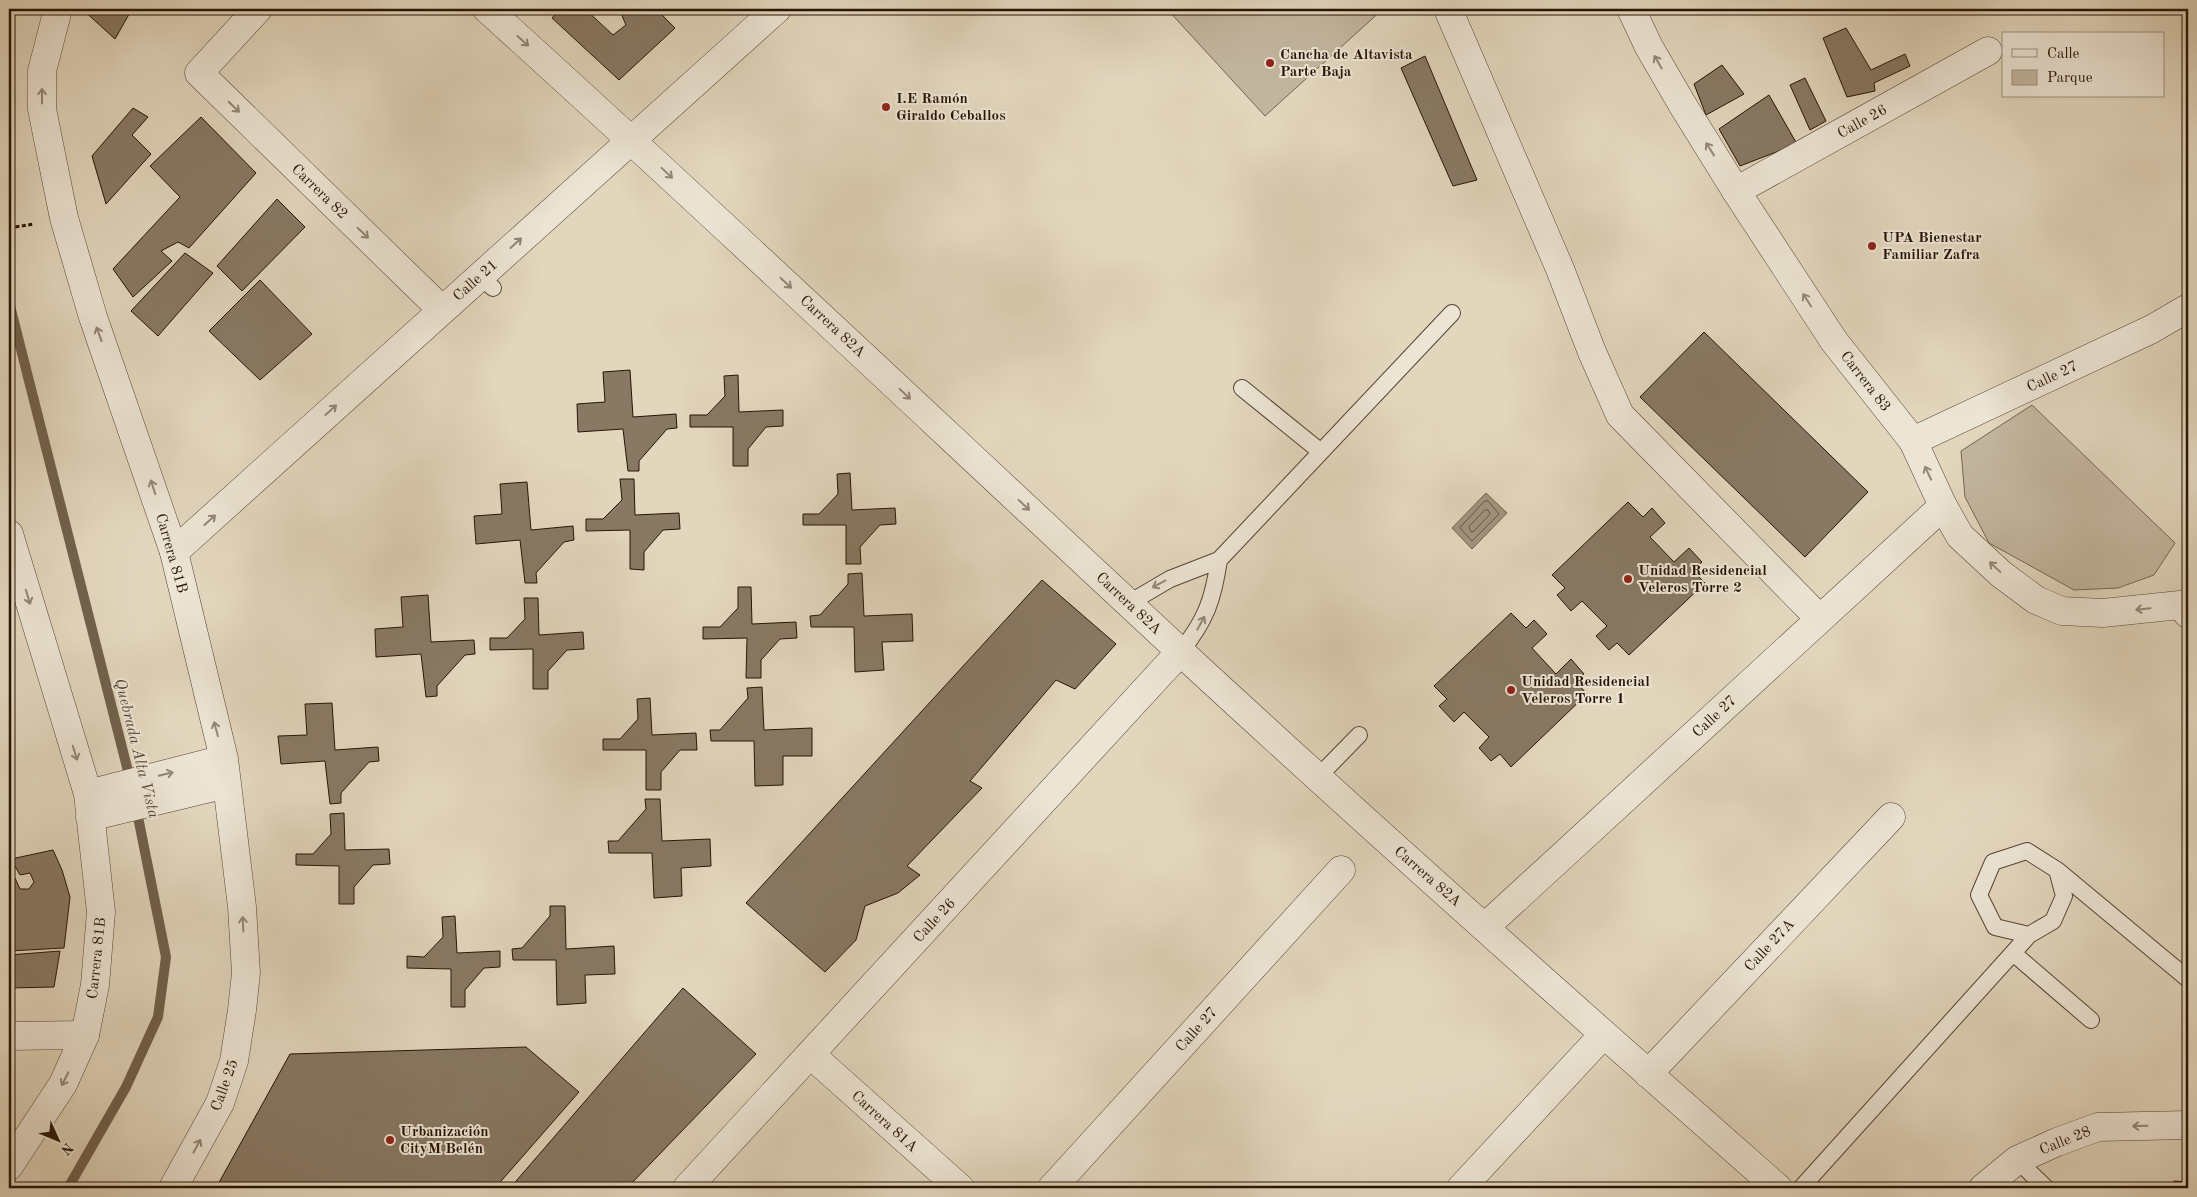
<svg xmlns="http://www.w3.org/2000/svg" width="2197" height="1197" font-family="'Old Standard TT',serif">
  <rect width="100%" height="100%" fill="#e2d6bd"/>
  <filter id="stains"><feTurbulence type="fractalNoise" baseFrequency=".004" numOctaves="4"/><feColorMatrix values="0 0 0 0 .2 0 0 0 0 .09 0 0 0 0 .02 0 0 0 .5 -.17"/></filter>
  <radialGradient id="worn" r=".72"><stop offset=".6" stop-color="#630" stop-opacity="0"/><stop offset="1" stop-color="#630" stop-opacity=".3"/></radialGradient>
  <path fill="#c2b59e" stroke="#746451" d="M1167,9H1383L1265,116Z
    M2032,405L2175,543L2154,575L2118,588L2074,590L1989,543L1965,497L1961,451Z"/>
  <path fill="#a2947e" stroke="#71614d" d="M1486,493L1507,513L1472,549L1452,528Z"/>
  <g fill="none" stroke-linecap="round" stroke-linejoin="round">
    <path stroke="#645441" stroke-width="1" d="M1485,501H1488L1499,514L1472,541L1460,528Z
      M1485,510H1488L1490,514L1474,531L1471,532L1469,527Z"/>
    <path stroke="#71614d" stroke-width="10" d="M9,302L131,783
      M68,1188L126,1087L158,1017L166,957L136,807"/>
  </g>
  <path fill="#887964" stroke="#271404" d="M82,9H132L115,39Z
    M560,9H585L613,35L626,25L619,9H656L675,28L619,80L552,18Z
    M1846,28L1871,70L1905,54L1910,66L1874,83L1875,91L1847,97L1823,38Z
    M1425,56L1477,180L1453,186L1401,68Z
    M1722,65L1744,94L1706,115L1694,84Z
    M1805,78L1826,121L1810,130L1790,85Z
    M1769,95L1797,144L1740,166L1719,129Z
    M133,108L148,117L132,135L151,154L106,204L92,156Z
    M201,117L256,173L189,248L178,242L161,251L172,261L133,297L113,269L180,197L150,166Z
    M277,199L305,227L242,291L217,266Z
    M185,253L213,273L158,336L131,311Z
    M260,280L312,334L260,380L209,331Z
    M1704,332L1868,492L1805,557L1640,397Z
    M630,370L633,417L676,414L677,428L667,429L639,461V471H628L623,429L578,432L577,404L605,402L603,372Z
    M738,375L739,412L783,410V426L766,427L748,449V466H733V427H690V415H707L725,396L724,376Z
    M850,473L852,510L895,508L896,524L880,525L860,547L861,564H846V525H803V514H819L838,494L837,474Z
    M620,479H634L635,515L679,513L680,529L663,530L644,552V570L630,569V530L586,531V519H603L622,500Z
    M527,482L531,530L573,526L574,540L564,542L536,573L537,583H525L520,540L476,544L474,516L502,514L500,484Z
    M1628,502L1643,517L1652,508L1665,523L1650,537L1674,562L1689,548L1702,562L1693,571L1705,583L1629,655L1617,643L1609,650L1596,636L1607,626L1582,601L1571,611L1557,595L1565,588L1552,575Z
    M862,573L864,616L912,614L913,641L882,642L884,670L855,672L854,627H811L810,616L820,615L848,584V574Z
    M1042,580L1116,644L1075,689L1056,680L970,781L982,788L907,866L920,875L898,893L865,906L856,940L825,972L746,903Z
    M738,587H751L752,624L796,622L797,638L780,639L761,660V678H746L747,638L703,639V627H720L738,608Z
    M428,595L431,642L474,640L475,654L465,655L437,686V696L426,697L421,654L376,657L375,629L403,627L401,597Z
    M524,598H538L539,635L583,632L584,649L567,650L548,671V689H533V649L490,650V638H507L525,619Z
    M1511,613L1526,628L1534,620L1547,634L1532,648L1556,674L1571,659L1584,674L1576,682L1587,694L1511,767L1500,754L1491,761L1479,748L1489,737L1464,712L1454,722L1439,706L1447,699L1434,686Z
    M762,687L764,730L812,728V756H783V785L755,786L754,741H711L710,730H720L748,698L747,688Z
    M650,698L652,735L696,733L697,750H680L661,772V790H646V750H603V739H620L638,719L637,699Z
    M332,703L335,750L378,747L379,761L369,762L341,793V803L330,804L325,761L281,764L278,736L307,735L305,704Z
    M645,799H660L662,841L710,839L711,866L681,868L682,896L654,898L652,853H609L608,841H618L646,809Z
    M344,813L345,850L389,849L390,864L373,865L354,887V904H339V866L296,865V854H313L331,834L330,814Z
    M53,850L62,870L70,897L64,948L9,951V880L15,878L20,889H29L34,882L30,873L20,875L11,859Z
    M550,906H565L566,949L614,946L615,974L585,975L586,1003L557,1005L556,960H513L512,949L522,948L550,916Z
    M455,916L457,953L500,951V967L484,968L465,990V1007H451V969L407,968V956L424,957L443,937L442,917Z
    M60,951L54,987L9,988V955Z
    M683,988L756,1054L627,1188H510Z
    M526,1047L579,1092L495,1188H216L290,1054Z
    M2174,1181L2188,1182V1188H2174Z"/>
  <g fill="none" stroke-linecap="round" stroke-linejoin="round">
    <g stroke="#564432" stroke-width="18">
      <path id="service" d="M479,275L493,288
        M1242,388L1321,452
        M1129,603L1170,579L1219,560L1452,313
        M1181,651C1206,620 1213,600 1219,560
        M1318,777L1359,735
        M2057,870L2188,979
        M2013,953L2091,1020
        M2017,1160L2046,1188
        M1801,1188L2029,935L2053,921L2064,896L2057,870L2027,851L1993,862L1979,895L1995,927L2029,935"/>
    </g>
    <g stroke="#564432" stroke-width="29">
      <path id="minor" d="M258,9L199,73L442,310
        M487,9C722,221 951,439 1183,654C1379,835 1578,1012 1778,1188
        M1448,9L1560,269L1592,352L1620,415L1820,619
        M1736,191L1988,51
        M1913,441L2152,329L2188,308
        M174,552L777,9
        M1485,927L1943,506
        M9,1036L85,1035
        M810,1054L960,1188
        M1648,1074L1891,817
        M687,1188L1181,651
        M1052,1188L1341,870
        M1461,1188L1603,1035"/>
    </g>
    <g stroke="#564432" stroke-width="29">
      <path id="tertiary" d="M58,9L42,71V109L49,144L64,218L93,317L174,552L224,759L242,907L246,973L242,1010L234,1061L220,1103L173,1188
        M1631,9L1649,47L1682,104L1736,191L1834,341L1913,441L1943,506L1960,536L2001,574L2036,600L2062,611L2103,613L2180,605L2188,614
        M9,534L88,794L101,912L95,985L85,1035L63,1084L9,1166
        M88,794L224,759
        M90,817L227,784
        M1983,1188L2017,1160L2057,1142L2098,1127L2188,1125"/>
    </g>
    <path stroke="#271404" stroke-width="3" stroke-dasharray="4 2.5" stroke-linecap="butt" d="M9,228L34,224"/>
    <use href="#service" stroke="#ece4d4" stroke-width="16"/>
    <use href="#minor" stroke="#ece4d4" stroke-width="28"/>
    <use href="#tertiary" stroke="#ece4d4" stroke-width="28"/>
  </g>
  <defs><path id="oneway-shaft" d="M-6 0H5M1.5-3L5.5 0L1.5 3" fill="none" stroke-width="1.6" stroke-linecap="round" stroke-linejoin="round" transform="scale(1.25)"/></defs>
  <g stroke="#938676">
    <use href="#oneway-shaft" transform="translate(523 41) rotate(42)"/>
    <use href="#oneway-shaft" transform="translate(1658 62) rotate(-120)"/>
    <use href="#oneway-shaft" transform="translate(42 96) rotate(-90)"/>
    <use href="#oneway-shaft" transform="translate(234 107) rotate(44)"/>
    <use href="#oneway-shaft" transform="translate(1710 149) rotate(-122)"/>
    <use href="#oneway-shaft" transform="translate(667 173) rotate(43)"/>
    <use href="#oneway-shaft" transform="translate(363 233) rotate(44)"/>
    <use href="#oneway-shaft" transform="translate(516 243) rotate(-42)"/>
    <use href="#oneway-shaft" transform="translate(786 283) rotate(43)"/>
    <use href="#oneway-shaft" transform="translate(1807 300) rotate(-123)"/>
    <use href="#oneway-shaft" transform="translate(99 334) rotate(-110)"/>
    <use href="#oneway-shaft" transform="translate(905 394) rotate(43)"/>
    <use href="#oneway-shaft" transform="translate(331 410) rotate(-42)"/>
    <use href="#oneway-shaft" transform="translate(1928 473) rotate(-115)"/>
    <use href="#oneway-shaft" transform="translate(153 487) rotate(-108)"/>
    <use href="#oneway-shaft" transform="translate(1024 505) rotate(43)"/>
    <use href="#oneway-shaft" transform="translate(210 520) rotate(-42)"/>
    <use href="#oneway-shaft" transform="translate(1995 567) rotate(-137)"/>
    <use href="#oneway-shaft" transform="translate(1159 584) rotate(152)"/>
    <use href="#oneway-shaft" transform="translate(28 597) rotate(73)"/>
    <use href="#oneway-shaft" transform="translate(2143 609) rotate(174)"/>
    <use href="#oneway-shaft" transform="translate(1201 623) rotate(-61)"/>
    <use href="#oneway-shaft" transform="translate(216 729) rotate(-105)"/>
    <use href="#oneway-shaft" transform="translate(75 753) rotate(73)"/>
    <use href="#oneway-shaft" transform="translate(166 774) rotate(-14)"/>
    <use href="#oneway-shaft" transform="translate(243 924) rotate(-93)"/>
    <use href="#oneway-shaft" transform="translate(65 1079) rotate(117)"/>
    <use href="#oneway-shaft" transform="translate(2140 1126) rotate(179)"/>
    <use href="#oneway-shaft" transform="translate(197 1146) rotate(-62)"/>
  </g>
  <g fill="#8f2418" stroke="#ece4d4" stroke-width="2">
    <circle cx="1270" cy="63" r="5"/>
    <circle cx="886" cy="107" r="5"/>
    <circle cx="1872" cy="246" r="5"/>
    <circle cx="1628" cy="579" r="5"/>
    <circle cx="1511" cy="690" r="5"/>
    <circle cx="390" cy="1140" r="5"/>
  </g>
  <g text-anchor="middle" stroke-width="4" stroke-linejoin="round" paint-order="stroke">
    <g font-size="15" font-weight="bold" fill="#271404" stroke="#ece4d4" text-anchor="start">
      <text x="1280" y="59">Cancha de Altavista<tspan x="1280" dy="17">Parte Baja</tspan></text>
      <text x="896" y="103">I.E Ramón<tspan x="896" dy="17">Giraldo Ceballos</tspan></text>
      <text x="1882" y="242">UPA Bienestar<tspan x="1882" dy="17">Familiar Zafra</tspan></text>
      <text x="1638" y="575">Unidad Residencial<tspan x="1638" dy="17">Veleros Torre 2</tspan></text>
      <text x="1521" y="686">Unidad Residencial<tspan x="1521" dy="17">Veleros Torre 1</tspan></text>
      <text x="400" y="1136">Urbanización<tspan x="400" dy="17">CityM Belén</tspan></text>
    </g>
    <g font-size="15" fill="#271404" stroke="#ece4d4">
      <text transform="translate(1862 121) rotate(-29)" y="5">Calle 26</text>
      <text transform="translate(320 191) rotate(44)" y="5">Carrera 82</text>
      <text transform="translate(475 280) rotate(-42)" y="5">Calle 21</text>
      <text transform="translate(833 326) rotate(43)" y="5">Carrera 82A</text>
      <text transform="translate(2052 376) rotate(-25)" y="5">Calle 27</text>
      <text transform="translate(1866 381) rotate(52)" y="5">Carrera 83</text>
      <text transform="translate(172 553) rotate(74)" y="5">Carrera 81B</text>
      <text transform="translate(1129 603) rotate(43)" y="5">Carrera 82A</text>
      <text transform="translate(1714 716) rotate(-43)" y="5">Calle 27</text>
      <text transform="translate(1428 876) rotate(41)" y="5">Carrera 82A</text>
      <text transform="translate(934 920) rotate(-47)" y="5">Calle 26</text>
      <text transform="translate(1769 945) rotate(-47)" y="5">Calle 27A</text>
      <text transform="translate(96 958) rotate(-84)" y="5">Carrera 81B</text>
      <text transform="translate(1196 1029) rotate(-48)" y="5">Calle 27</text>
      <text transform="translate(224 1085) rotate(-70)" y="5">Calle 25</text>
      <text transform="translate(885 1121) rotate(42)" y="5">Carrera 81A</text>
      <text transform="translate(2065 1140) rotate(-22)" y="5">Calle 28</text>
    </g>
    <g font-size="16" font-style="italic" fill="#584735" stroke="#ece4d4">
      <text transform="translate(138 748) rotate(76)" y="6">Quebrada Alta Vista</text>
    </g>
  </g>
  <rect width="2197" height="1197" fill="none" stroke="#e2d6bd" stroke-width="30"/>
  <rect x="10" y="10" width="2177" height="1177" fill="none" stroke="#271404" stroke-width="2.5"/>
  <rect x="15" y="15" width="2167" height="1167" fill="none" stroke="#271404"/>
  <rect x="2002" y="32" width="162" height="65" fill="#ece4d4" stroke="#9d9181"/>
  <rect x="2012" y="49" width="25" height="8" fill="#ece4d4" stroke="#9d9181"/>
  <text x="2047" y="58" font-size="15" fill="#271404">Calle</text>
  <rect x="2012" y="70" width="25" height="15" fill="#c2b59e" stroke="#9d9181"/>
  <text x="2047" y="82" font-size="15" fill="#271404">Parque</text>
  <g transform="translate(58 1140) rotate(134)" stroke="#ece4d4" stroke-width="4" paint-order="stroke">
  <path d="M0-4L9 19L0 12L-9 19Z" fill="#271404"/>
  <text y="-8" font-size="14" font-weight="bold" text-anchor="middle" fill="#271404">N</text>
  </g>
  <rect width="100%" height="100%" filter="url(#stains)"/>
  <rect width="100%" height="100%" fill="url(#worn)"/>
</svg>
